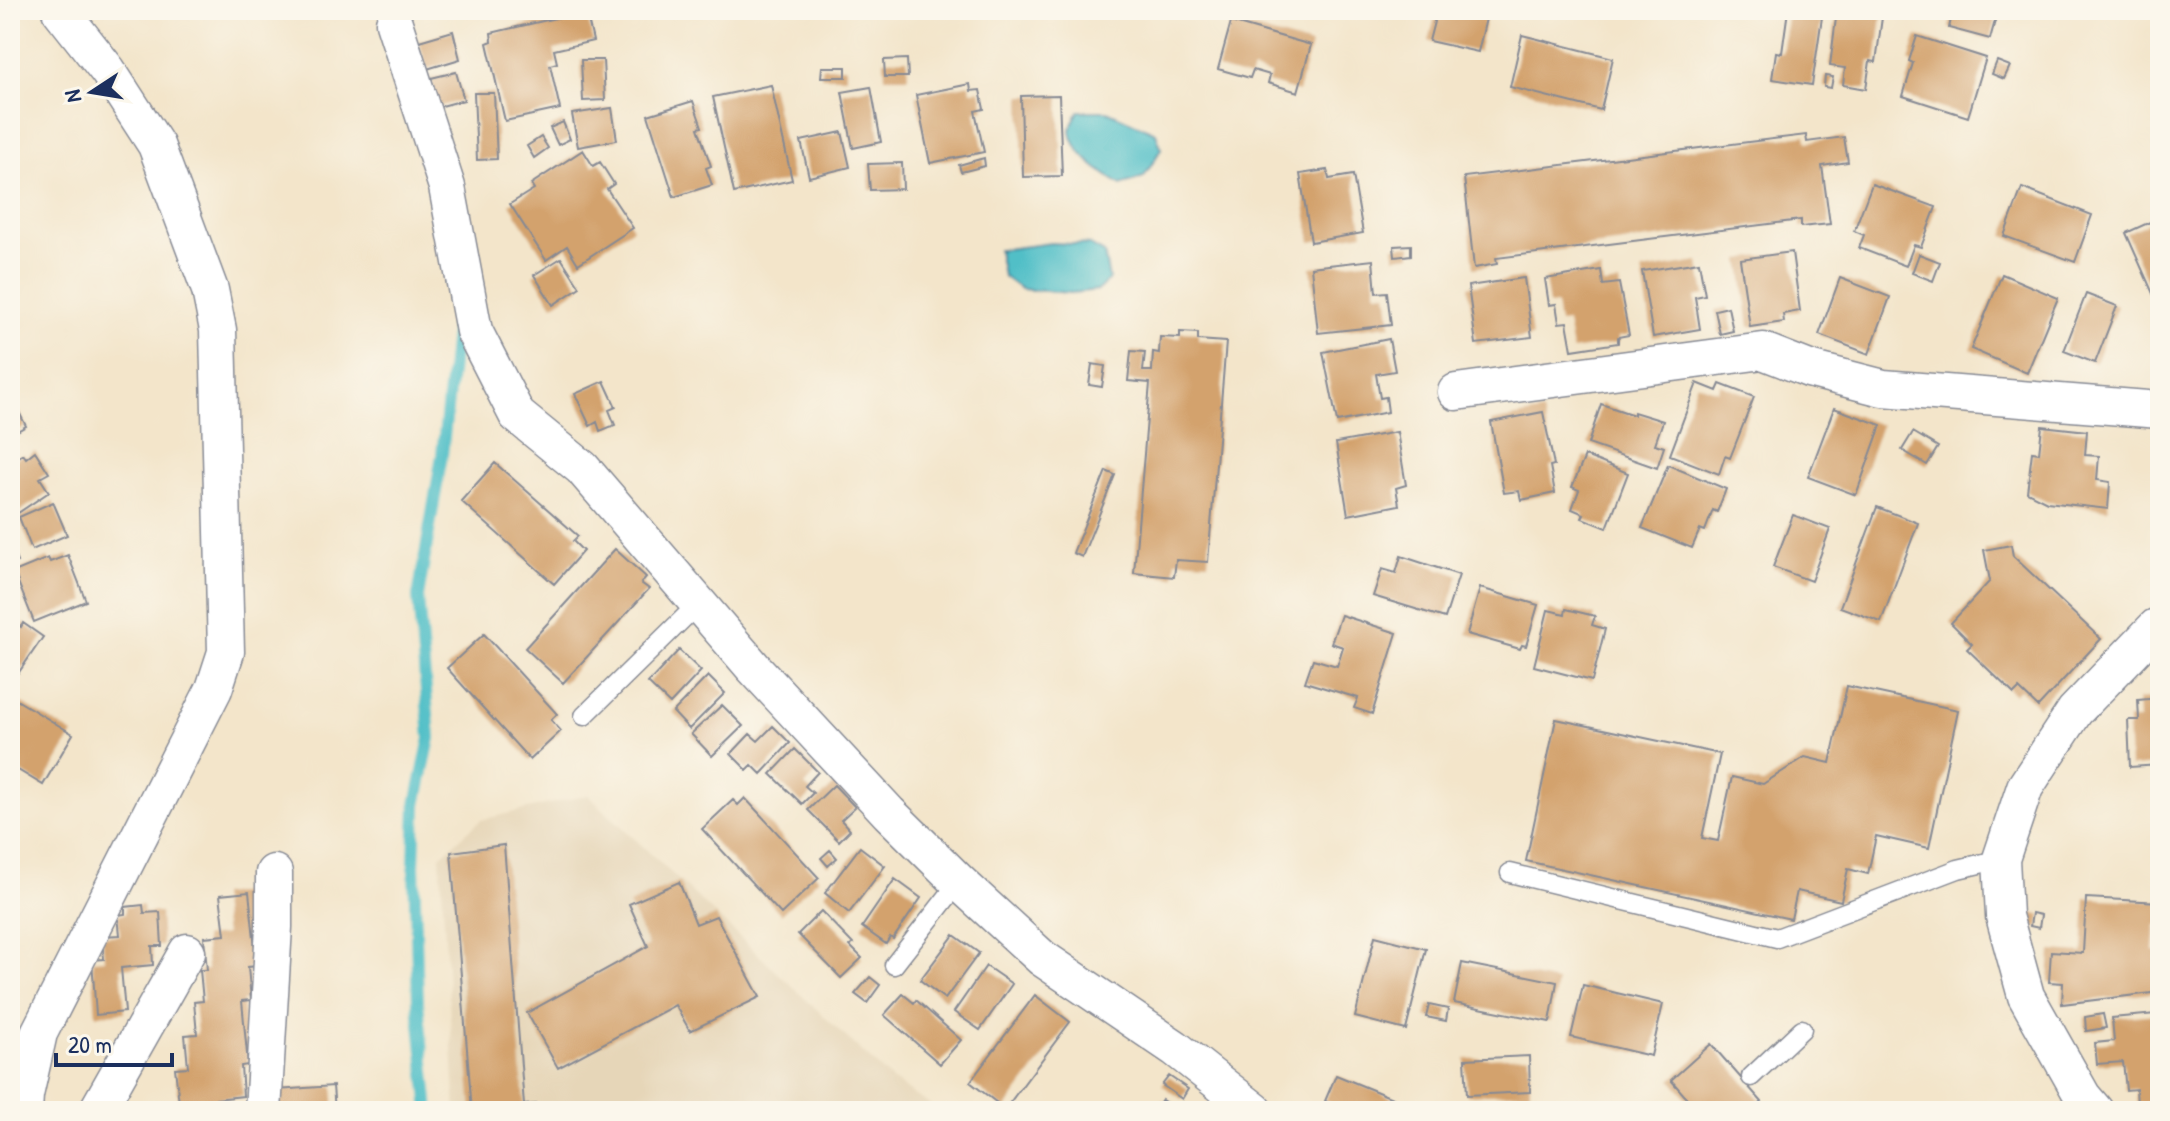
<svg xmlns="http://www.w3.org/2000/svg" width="2170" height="1121" font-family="'Patrick Hand',sans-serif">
  <rect width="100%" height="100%" fill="#fbf7ec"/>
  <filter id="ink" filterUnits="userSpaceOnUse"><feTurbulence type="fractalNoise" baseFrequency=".0125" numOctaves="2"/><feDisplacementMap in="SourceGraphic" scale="16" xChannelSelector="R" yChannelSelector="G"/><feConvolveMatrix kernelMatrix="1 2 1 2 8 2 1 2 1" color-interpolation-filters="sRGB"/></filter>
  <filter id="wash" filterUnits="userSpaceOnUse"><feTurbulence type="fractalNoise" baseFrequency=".006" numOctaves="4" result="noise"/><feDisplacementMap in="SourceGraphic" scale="32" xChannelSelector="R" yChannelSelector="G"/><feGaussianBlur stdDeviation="1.8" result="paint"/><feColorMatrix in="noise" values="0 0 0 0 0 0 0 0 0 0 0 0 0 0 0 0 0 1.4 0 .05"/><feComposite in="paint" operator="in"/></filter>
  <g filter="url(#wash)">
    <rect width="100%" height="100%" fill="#f3e5ca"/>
    <path fill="#e6d6b8" d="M588,795L892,1080L939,1111H456L440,856L481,820Z"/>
    <path fill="#51bfc7" stroke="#367792" stroke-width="2" d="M1079,111H1107L1156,133L1161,149L1144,177L1121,185C1104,174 1071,153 1071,129C1072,123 1076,116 1079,111Z
      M1051,243L1090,245L1104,253L1109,279L1098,290L1071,293L1021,289L1003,276L998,250Z"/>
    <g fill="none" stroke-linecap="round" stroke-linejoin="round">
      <path stroke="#51bfc7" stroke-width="12" d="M429,1111L418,1003L414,865L416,805L430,738L418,597L442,455L457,316"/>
    </g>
    <g id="blocks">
      <path fill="#d3a26d" d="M1238,10L1250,13L1248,19L1236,15Z
        M1437,10H1488L1478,52L1429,41Z
        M1788,10H1823L1812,85L1772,79L1776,52L1782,53Z
        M1837,10H1883L1876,62L1870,61L1866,89L1843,85L1845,68L1830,66Z
        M1953,10H1998L1990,39L1949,28Z
        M586,11L593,41L554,50L557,63L550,65L560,109L505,121L487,43L492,41L491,33Z
        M1231,22L1311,45L1298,92L1268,83L1270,75L1253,70L1250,78L1218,69Z
        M453,31L460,59L427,69L419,41Z
        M1522,35L1613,58L1601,110L1510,87Z
        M1917,36L1986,58L1968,117L1903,96L1913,63L1909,61Z
        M907,59L908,77H885L884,60Z
        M581,60H603L605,100L583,101Z
        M1997,61L2010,66L2004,79L1992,74Z
        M822,67H846V77H821Z
        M456,72L464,100L438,107L431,78Z
        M1825,76L1833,77L1831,88L1824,87Z
        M970,84L971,91L980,90L984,109L975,111L984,152L930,163L916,95Z
        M771,85L792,180L734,193L713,97Z
        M871,87L881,142L853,148L842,92Z
        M474,93H494L497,159L477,160Z
        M1059,95L1062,176L1023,177L1021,96Z
        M693,101L702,127L698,128L711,166L706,168L712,185L674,197L648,115Z
        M612,108L617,140L578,147L572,114Z
        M563,122L570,139L558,145L550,128Z
        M842,132L850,167L809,177L801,141Z
        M1806,135L1807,142L1844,137L1848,162L1822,166L1830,224L1801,227V220L1496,258L1497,264L1474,268L1464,177Z
        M541,137L548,148L534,158L527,146Z
        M583,150L593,166L600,162L614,184L607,189L633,228L578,264L567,246L546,260L510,204L534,189L531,184Z
        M984,158L985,166L961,172L959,165Z
        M902,163L903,189L870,190L868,164Z
        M1327,170L1329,179L1353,175L1363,233L1311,242L1300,174Z
        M1872,184L1936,207L1921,247L1914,245L1906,266L1859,248L1864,235L1854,231Z
        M2022,188L2092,215L2075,262L2004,236Z
        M2160,213V293L2154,296L2126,233L2159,218L2157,214Z
        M1411,245V255L1395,257L1394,246Z
        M1792,252L1800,311L1783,314L1784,322L1750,327L1740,259Z
        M1919,254L1940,262L1933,281L1912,273Z
        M561,258L580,287L553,305L534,275Z
        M1373,260L1376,293L1387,292L1391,325L1318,333L1311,267Z
        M1699,262L1705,295L1695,297L1700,329L1653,337L1642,271Z
        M1601,270L1603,285L1619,283L1629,335L1618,337V343L1572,350L1567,322L1559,323L1556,304L1549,305L1545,279Z
        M2002,274L2058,298L2027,373L1971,349Z
        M1524,278L1532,337L1476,344L1468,286Z
        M1840,278L1890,297L1869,354L1819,335Z
        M2086,294L2117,306L2095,363L2064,351Z
        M1728,307L1733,331L1720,334L1715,310Z
        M1180,332L1198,333V340L1226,342L1208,562L1176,560L1174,577L1134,573L1150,383L1128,381L1131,351L1145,352L1143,371H1152L1153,352L1159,353L1160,337L1180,338Z
        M1389,339L1395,371L1376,374L1380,398L1386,397L1388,412L1337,422L1323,352Z
        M1092,364L1105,366L1102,387L1089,385Z
        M604,381L616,407L609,410L615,425L600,431L597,422L590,426L575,394Z
        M1697,383L1717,391L1720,384L1754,397L1730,458L1725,456L1719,474L1670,455Z
        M10,394L26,426L10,435Z
        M1601,404L1634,415V412L1663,421L1655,444L1664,447L1657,468L1588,444Z
        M1834,408L1881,425L1856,495L1808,477Z
        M1543,412L1554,465L1550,466L1555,493L1521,500L1519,491L1504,493L1491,422Z
        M2042,426L2087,431L2085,455L2099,456L2097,480L2110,482L2108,509L2047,502L2027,492L2032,452L2039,453Z
        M1397,432L1406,485L1396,488L1399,505L1348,515L1336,443Z
        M1913,432L1938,447L1927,465L1902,450Z
        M35,451L49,473L40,478L49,492L18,513L10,501V463L23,454L26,458Z
        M1585,456L1628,473L1607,528L1582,518L1584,514L1572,509L1579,490L1572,487Z
        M495,463L578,536L573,541L583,551L554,584L461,501Z
        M1668,465L1726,489L1717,512L1713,510L1705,531L1700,529L1692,548L1642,528Z
        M1106,471L1115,475L1082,557L1073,553Z
        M53,502L67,535L32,550L19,517Z
        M1877,507L1918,523L1881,622L1840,607Z
        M1793,515L1830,529L1811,581L1773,567Z
        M10,544L17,562L10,565Z
        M2011,545L2013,556L2101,639L2038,707L2019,689L2014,694L1967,649L1972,644L1951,623L1990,581L1984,550Z
        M615,549L646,577L641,583L649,589L563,683L525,648Z
        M68,555L86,601L34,622L14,572L48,558L50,562Z
        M1401,556L1459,575L1445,618L1373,596L1382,569L1396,573Z
        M1480,588L1538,605L1526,646L1522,645L1520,649L1467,634Z
        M1566,609L1595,616L1592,625L1605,629L1592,681L1534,666L1548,610L1565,614Z
        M1341,615L1397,633L1372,714L1354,708L1358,698L1305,682L1313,659L1337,666L1343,647L1331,643Z
        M10,620L21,627L23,623L43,637L19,672L10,666Z
        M484,634L557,714L551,720L561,731L530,760L447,668Z
        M679,650L701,671L670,704L648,683Z
        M708,676L725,693L689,729L673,712Z
        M1847,686L1958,710L1929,848L1876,836L1868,874L1848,869L1841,901L1797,891L1791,919L1526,861L1556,719L1720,754L1702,838L1718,841L1732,777L1763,784L1805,757L1830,763Z
        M10,696L73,734L43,785L13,767L10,771Z
        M2160,698V765L2130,767L2128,720H2139L2138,700Z
        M722,705L743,726L712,756L691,734Z
        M773,726L790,743L761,774L752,765L747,770L731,754L750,734L758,741Z
        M795,749L818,772L805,786L813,793L802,804L771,774Z
        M834,785L855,807L841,820L850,830L839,841L808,810Z
        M745,798L819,878L781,914L702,829L733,800L738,805Z
        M504,845L524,1105L537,1104L538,1111H472L451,852Z
        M860,847L885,866L849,913L825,893Z
        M830,850L837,858L828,866L821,858Z
        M895,879L921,898L893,939L890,937L886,944L862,927Z
        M679,882L696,924L716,916L760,997L690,1031L675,1005L558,1068L527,1013L648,946L629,904Z
        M249,892L257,966L248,967L251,1000L242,1001L248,1065L241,1066L243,1096L179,1103L175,1068L188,1067L185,1035L197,1034L194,1002L203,1001L200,970H207L204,937L225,935L220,895Z
        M2086,898L2160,902V925H2156L2154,951L2160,952V992L2062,1004L2063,983L2049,982L2051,951L2083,953Z
        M143,905L144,913L160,912L162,946H152L153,965L121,968L125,1012L96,1015L92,960L104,959L102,936L120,935L118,915L125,914V907Z
        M821,911L853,944L850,946L862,958L841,978L798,934Z
        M2032,913L2041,915L2039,928L2030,926Z
        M954,935L979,953L945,999L920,980Z
        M1375,936L1426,949L1406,1030L1355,1017Z
        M1462,963L1557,982L1550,1022L1454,1003Z
        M986,966L1012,984L980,1030L954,1012Z
        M870,977L880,985L867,1003L855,994Z
        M1583,985L1663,1004L1651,1056L1571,1037Z
        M903,994L914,1003L916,1000L961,1040L940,1064L884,1015Z
        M1035,995L1070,1022L1005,1109L970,1082Z
        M1429,1005L1448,1009L1446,1021L1426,1017Z
        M2103,1014L2106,1028L2086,1031L2085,1017Z
        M2156,1014L2158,1026H2160V1102L2137,1104L2136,1089L2126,1090L2123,1062L2097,1064L2095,1043L2114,1041L2112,1018Z
        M1711,1044L1762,1102L1752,1111H1698L1671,1080Z
        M1529,1056L1530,1092L1467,1095L1465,1059Z
        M1336,1075L1424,1111H1326L1329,1103L1325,1101Z
        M1169,1076L1188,1089L1182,1099L1162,1085Z
        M333,1086L335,1111H278L277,1090Z
        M1162,1100L1179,1111H1155Z"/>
    </g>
  </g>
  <g filter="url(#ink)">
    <use href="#blocks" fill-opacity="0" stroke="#878a94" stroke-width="2"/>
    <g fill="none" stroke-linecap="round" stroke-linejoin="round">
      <g stroke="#878a94" stroke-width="21">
        <path id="lane" d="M584,716L698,604
          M1510,873L1777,938L1958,869L2001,859
          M894,965L959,882
          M1751,1077L1802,1029"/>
      </g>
      <g stroke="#878a94" stroke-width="39">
        <path id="street" d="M394,23L447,187L474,331L517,415L582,468L753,667L889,813L959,882L1042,958L1175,1048L1255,1111
          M1456,392L1763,351L1809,369L1883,388L2160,410
          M24,1111L25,1095L39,1033L214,689L226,652L218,330L210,290L156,145L108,71L60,10
          M97,1111L187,952
          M263,1111L274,927V873
          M2095,1111L2083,1097L2026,996L2004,916L2001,859L2025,787L2075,711L2156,627H2160"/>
      </g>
      <use href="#lane" stroke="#fff" stroke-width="18"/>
      <use href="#street" stroke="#fff" stroke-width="36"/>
    </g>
  </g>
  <rect width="2170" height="1121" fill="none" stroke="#fbf7ec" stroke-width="40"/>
  <g transform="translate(92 92) rotate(258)" stroke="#fbf7ec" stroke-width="6" paint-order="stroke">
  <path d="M0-6L14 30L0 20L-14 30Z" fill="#1b2f5e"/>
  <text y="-12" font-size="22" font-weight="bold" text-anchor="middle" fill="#1b2f5e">N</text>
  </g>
  <path d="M56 1053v12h116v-12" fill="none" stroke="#1b2f5e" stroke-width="4"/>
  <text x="68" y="1053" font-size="24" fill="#1b2f5e" stroke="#fbf7ec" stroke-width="6" paint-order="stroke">20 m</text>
</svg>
